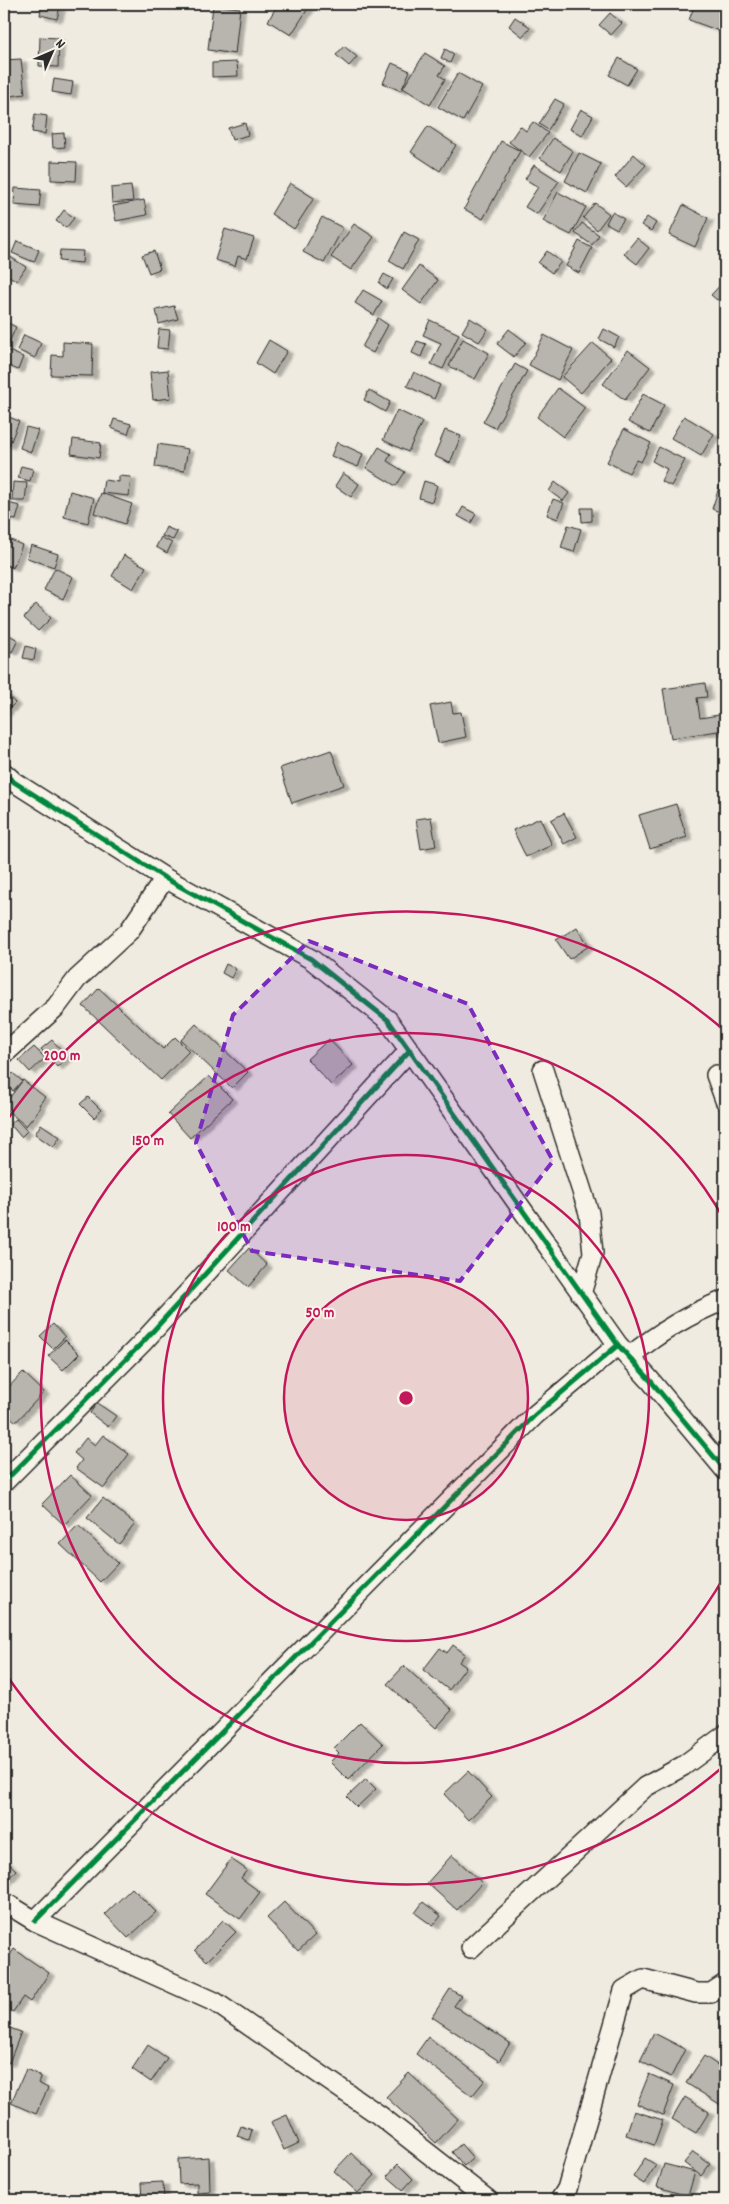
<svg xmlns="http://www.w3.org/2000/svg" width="729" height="2204" font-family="Dekko,sans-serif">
  <defs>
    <filter id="shadow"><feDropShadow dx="5.5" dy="3" stdDeviation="1" flood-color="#0004"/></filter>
  </defs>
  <rect width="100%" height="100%" fill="#efebe0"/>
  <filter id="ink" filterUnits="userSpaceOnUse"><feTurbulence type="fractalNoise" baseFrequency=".02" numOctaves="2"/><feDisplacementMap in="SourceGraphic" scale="10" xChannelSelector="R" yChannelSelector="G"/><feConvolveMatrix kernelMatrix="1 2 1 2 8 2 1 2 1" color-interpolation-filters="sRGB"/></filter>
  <g filter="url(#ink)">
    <path fill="#b8b5ae" stroke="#2b2b2b" filter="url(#shadow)" d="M42,4L60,7L57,19L40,15Z
      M278,4H311L291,35L268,21Z
      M695,4H725V33L689,20Z
      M213,5L240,8L235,54L208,50Z
      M610,13L622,23L611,35L599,25Z
      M515,17L530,27L523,37L509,26Z
      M40,37L59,38L58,67L39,66Z
      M344,46L357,57L349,66L336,55Z
      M445,49L454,54L450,63L441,58Z
      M425,53L445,66L439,75L445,79L430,105L403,88Z
      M619,58L637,69L627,85L609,75Z
      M21,59L25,94L4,97V60Z
      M237,62L238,76L212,77V63Z
      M392,63L410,71L401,91L383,83Z
      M458,73L482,87L463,121L438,107Z
      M54,79L73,82L71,95L52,92Z
      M555,99L564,104L548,130L539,124Z
      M581,109L593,116L582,136L570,129Z
      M35,114L47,116L45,134L32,132Z
      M533,122L548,133L529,157L509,142L520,126L526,131Z
      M245,123L248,135L232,140L228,128Z
      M428,126L456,145L440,171L411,152Z
      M64,133L65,147L53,148L52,134Z
      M553,138L573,151L561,171L540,158Z
      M501,141L520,151L483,219L464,209Z
      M579,153L601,164L587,193L565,181Z
      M634,154L646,165L626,187L615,177Z
      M51,161L77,162L76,181L51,180Z
      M534,165L559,181L537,214L525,207L538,187L525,179Z
      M290,183L314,198L294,229L271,214Z
      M131,186L133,201L112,203L111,188Z
      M15,188L41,190L39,207L14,205Z
      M558,192L586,207L571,235L543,221Z
      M144,200L147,215L116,221L113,206Z
      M595,203L609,214L597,230L583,218Z
      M683,205L708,218L695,247L669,235Z
      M64,210L74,218L66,228L56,221Z
      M612,212L624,219L617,229L606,223Z
      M322,217L343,228L324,263L303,252Z
      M647,217L656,223L651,231L641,225Z
      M582,223L599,235L592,245L575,233Z
      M354,224L374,237L351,270L331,257Z
      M225,229L254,238L247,259L238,256L235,266L215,260Z
      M404,232L419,240L403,269L389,261Z
      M637,238L649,248L637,264L624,254Z
      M17,241L39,250L34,262L12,253Z
      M579,241L592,248L579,273L566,266Z
      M60,250L83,251L82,263L59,261Z
      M154,251L160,269L149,273L142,255Z
      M547,251L561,262L552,273L538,263Z
      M4,253L26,267L17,281L4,273Z
      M419,266L438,280L421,304L402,290Z
      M384,274L393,279L387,289L379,283Z
      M725,280V292L717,300L711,295Z
      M363,290L382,301L374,315L355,303Z
      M174,306L178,319L159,324L156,310Z
      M378,318L388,325L373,353L362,347Z
      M470,318L488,329L479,342L462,332Z
      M430,320L459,334L443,369L431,364L441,343L423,335Z
      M4,321L16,327L6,349L4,348Z
      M159,329L170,330L168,349L157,348Z
      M509,329L526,342L514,357L497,344Z
      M604,329L619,337L614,347L599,339Z
      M24,335L41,343L35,358L17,350Z
      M544,335L573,350L558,380L529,365Z
      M463,339L489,353L475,379L449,366Z
      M269,340L287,351L273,374L256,363Z
      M417,341L426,344L421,357L412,353Z
      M63,342L93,344L92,376L51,375L52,355L63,356Z
      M593,343L611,358L581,393L562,377Z
      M4,349L23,357L18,370L4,364Z
      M628,350L650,367L625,400L603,384Z
      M515,364L527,371L495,428L483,422Z
      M168,370L171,398L153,400L150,372Z
      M414,372L440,385L434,399L407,386Z
      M558,388L585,408L563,437L537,417Z
      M369,390L390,402L385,412L364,400Z
      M643,394L664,405L650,433L628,422Z
      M397,410L422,422L408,452L383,440Z
      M4,415L19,421L9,446L4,444Z
      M684,416L714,434L701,456L671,438Z
      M114,419L131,424L128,434L111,428Z
      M26,427L38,430L31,452L20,448Z
      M624,429L651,443L641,462L636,460L629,473L607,462Z
      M445,430L461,436L450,463L434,456Z
      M73,439L101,443L99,458L71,454Z
      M337,442L363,454L358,467L331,456Z
      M158,444L188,449L184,471L155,467Z
      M379,447L391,454L387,461L405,472L396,486L366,468Z
      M659,447L685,460L671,486L661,481L667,469L652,461Z
      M21,466L33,469L30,481L18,478Z
      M343,473L359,484L351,497L335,486Z
      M119,476L131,477L129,496L102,493L104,480L119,482Z
      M424,481L437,485L432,502L419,498Z
      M721,481L725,482V514L712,509Z
      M13,482L27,483L25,501H12Z
      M555,482L569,493L563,501L549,491Z
      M70,491L94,498L88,523L64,517Z
      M101,493L132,504L125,524L94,513Z
      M553,499L564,503L558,519L547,515Z
      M4,502L20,506L16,520L4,517Z
      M463,507L476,514L471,523L458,516Z
      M581,508H592V521L582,522Z
      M568,525L581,529L574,552L561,548Z
      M166,527L177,532L173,540L162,536Z
      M4,537L22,545L13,568L4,564L6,554L4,553Z
      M161,537L172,543L167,553L156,547Z
      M31,545L58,554L54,567L27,558Z
      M124,555L146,567L133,589L112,576Z
      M55,568L73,577L63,599L44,590Z
      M36,604L51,618L38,631L24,618Z
      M4,632L18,640L12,652L4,648Z
      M26,646L36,649L34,660L23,658Z
      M705,683L707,697L697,698L700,718L725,714V730L671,738L663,689Z
      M4,691L15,703L4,714Z
      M451,702L453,713L461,712L466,737L438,743L430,706Z
      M331,750L344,785L292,803L280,768Z
      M676,804L687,837L650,849L639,815Z
      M564,813L577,837L564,844L551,820Z
      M431,817L436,846L421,849L416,819Z
      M540,818L552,845L526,857L513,830Z
      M577,927L589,946L569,959L556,940Z
      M226,964L236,969L231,978L222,973Z
      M99,988L163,1049L175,1037L189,1051L161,1080L83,1006Z
      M196,1024L248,1072L232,1088L181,1040Z
      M329,1039L353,1065L331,1085L307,1059Z
      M52,1040L68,1057L57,1067L41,1049Z
      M34,1047L45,1058L30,1072L19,1060Z
      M13,1073L22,1081L13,1091L4,1082Z
      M209,1076L232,1099L190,1138L168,1114Z
      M23,1080L45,1097L39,1105L41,1107L26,1126L4,1108V1105Z
      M88,1097L101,1110L94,1118L80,1104Z
      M16,1119L27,1131L21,1137L10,1124Z
      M41,1124L60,1137L53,1147L35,1134Z
      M249,1248L267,1265L248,1287L229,1270Z
      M53,1324L65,1337L53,1349L40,1336Z
      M65,1340L79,1354L63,1370L48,1356Z
      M23,1372L44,1392L16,1422L4,1411V1392Z
      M97,1403L116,1416L108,1427L90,1413Z
      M103,1435L129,1454L104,1488L76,1468L82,1460L74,1453L86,1438L95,1445Z
      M70,1475L92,1495L64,1525L42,1504Z
      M103,1498L135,1524L119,1544L87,1518Z
      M78,1525L118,1563L100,1582L60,1544Z
      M453,1645L465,1654L459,1662L466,1667L449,1690L423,1670L440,1648L447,1653Z
      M404,1666L452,1710L436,1728L387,1684Z
      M360,1722L383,1744L348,1780L330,1762L339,1753L334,1748Z
      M468,1771L492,1797L468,1820L444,1794Z
      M366,1779L376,1789L357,1807L347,1797Z
      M452,1855L482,1883L457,1910L427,1883Z
      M4,1859L16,1870L4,1884Z
      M231,1859L247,1870L241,1878L260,1892L240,1919L205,1894Z
      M132,1888L156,1912L128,1938L105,1914Z
      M284,1902L315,1935L298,1951L267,1918Z
      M423,1902L441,1916L433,1926L415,1913Z
      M223,1920L236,1932L207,1961L195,1950Z
      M14,1949L49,1973L30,2002L23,1997L13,2012L4,2006V1964Z
      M450,1989L461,1996L454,2006L510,2043L499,2061L432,2017Z
      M4,2026L21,2032L9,2063L4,2061Z
      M654,2033L685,2049L671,2077L640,2061Z
      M428,2037L485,2080L472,2096L416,2054Z
      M148,2045L167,2058L151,2082L132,2069Z
      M704,2056L725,2070V2076L719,2085L725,2089V2098L721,2105L686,2083Z
      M26,2069L41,2076L38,2083L48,2088L36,2114L11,2103Z
      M409,2073L458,2119L436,2143L386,2097Z
      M649,2074L674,2085L663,2115L637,2104Z
      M685,2097L709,2112L696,2133L672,2119Z
      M634,2111L663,2120L654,2145L626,2135Z
      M287,2115L299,2143L284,2150L271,2122Z
      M241,2126L252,2130L249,2140L237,2136Z
      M461,2144L473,2158L464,2166L452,2152Z
      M693,2152L710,2164L701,2176L684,2163Z
      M351,2153L375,2175L358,2193L334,2171Z
      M209,2157L210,2192L197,2193V2183L179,2184L178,2159Z
      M645,2158L656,2165L644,2184L633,2177Z
      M398,2164L413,2179L403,2190L387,2176Z
      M664,2164L695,2172L688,2196L657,2187Z
      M163,2182L164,2200H142L141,2183Z
      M463,2191L472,2200H454Z"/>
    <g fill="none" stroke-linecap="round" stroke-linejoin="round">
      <g stroke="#2b2b2b" stroke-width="22">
        <path id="minor" d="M4,773L14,782L165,878L311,959L388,1020L618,1345L650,1380L725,1470
          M4,1054L56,1007L77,979L129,931L165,878
          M543,1070L589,1213L593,1253L581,1294
          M716,1075L725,1100
          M629,1357C659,1332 689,1314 725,1300
          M4,1482L142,1343L410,1050
          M4,1902L35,1921L215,2002L379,2115L488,2200
          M35,1921L535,1415L618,1345
          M471,1948L645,1787L683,1766L725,1735
          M560,2200L567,2189L624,1990L643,1979L696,1993H711L725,1984"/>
      </g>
      <use href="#minor" stroke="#f7f3e8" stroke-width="19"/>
      <g stroke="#f7f3e8" stroke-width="8">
        <path id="cycleway" d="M4,773L14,782L165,878L311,959L388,1020L618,1345L650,1380L725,1470
          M4,1482L142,1343L410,1050
          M35,1921L535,1415L618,1345"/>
      </g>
      <use href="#cycleway" stroke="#00873e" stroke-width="5"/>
    </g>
  </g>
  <path fill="#7b2cbf" fill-opacity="0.2" stroke="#7b2cbf" stroke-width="4" stroke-dasharray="10 6" stroke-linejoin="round" d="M309,941L468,1004L553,1161L460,1281L252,1251L196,1143L233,1015Z"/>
  <circle cx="406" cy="1398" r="122" fill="#c2185b" fill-opacity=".12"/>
  <g fill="none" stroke="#c2185b" stroke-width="2.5">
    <circle cx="406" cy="1398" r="122"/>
    <circle cx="406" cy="1398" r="243"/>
    <path d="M725 1575A365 365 0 1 1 725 1221"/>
    <path d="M725 1765A486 486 0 0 1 5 1673M5 1123A486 486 0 0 1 725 1031"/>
  </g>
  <circle cx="406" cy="1398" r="8" fill="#c2185b" stroke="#f7f3e8" stroke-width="2.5"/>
  <g font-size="15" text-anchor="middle" font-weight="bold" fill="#c2185b" stroke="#f7f3e8" stroke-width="4" stroke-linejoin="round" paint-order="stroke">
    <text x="62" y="1060">200 m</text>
    <text x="148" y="1145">150 m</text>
    <text x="234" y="1231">100 m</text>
    <text x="320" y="1317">50 m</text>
  </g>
  <rect width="729" height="2204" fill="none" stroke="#f7f3e8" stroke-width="20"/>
  <rect x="10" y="10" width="709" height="2184" fill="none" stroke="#2b2b2b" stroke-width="2" filter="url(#ink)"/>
  <g transform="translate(52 52) rotate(45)" stroke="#f7f3e8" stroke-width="4" paint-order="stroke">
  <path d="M0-4L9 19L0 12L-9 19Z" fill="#2b2b2b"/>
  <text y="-8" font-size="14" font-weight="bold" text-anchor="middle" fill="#2b2b2b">N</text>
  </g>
</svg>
